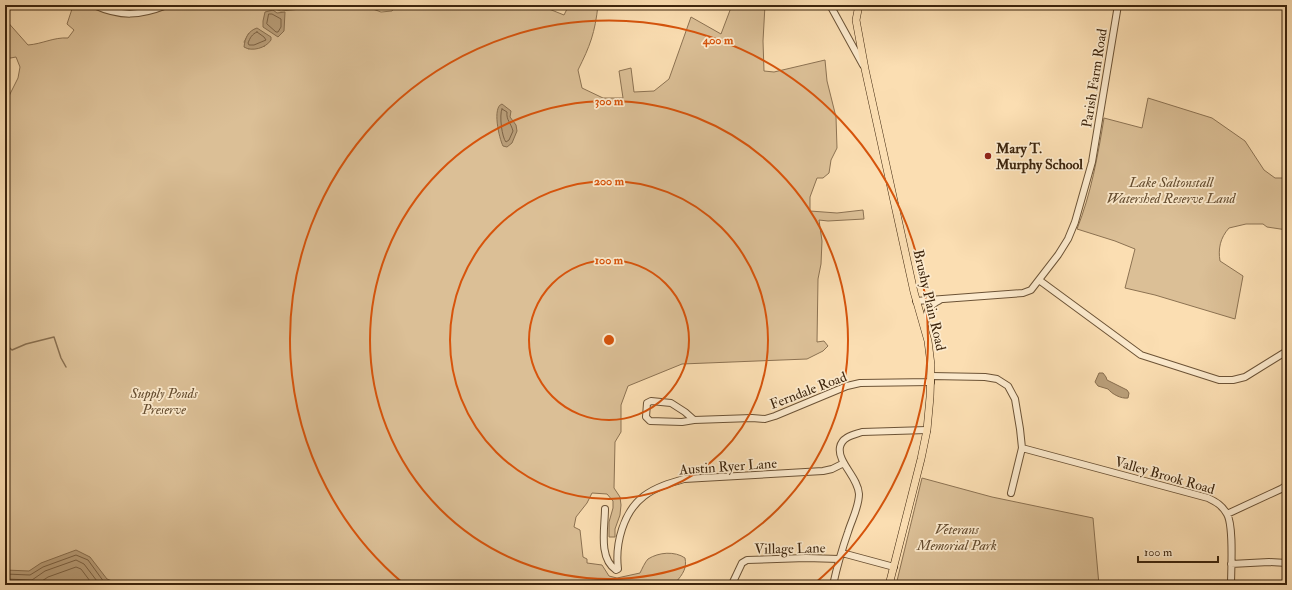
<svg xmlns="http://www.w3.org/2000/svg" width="1292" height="590" font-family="'IM FELL Double Pica',serif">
  <rect width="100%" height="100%" fill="#fbdeb2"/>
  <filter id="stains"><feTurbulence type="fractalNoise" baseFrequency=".005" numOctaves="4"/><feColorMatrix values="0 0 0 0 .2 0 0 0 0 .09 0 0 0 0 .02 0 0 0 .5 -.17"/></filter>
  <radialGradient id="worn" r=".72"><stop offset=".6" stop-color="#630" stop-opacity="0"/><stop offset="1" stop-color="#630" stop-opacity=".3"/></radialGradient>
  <path fill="#dbbf96" stroke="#8c7252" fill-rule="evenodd" d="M29,5H115L119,6L146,5H266L271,8L281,11L301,9H333L362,5L381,12L392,11L396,5H539L564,15L569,5H598C595,33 590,46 578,70L582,88L603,98H623L619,71L631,68L634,92L654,91L669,79L691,17L721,34L732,5H765L763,41L764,71L774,72L825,60L827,81L836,117L837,148L831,160L829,173L823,178H817L810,197V211L837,213L863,210L864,219L828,221L819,220L822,241L821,264L818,279L817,342L824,341L828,346L823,351L807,359L682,364L628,386L621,405V432L615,442L614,488L620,497L621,505L620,515L615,529V537H609V522L613,508V501L607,494L592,493L587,503L576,517L574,527L580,530L583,557L587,559V563L602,565L609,576L617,578L640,573C642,569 645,562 648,559C659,552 675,551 685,558C687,568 683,574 676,582V585H5V104L18,78L20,67L16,57L5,59V19L28,45C42,44 54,37 68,38L74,30L67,24L73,6ZM249,33L265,46L248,49L244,42Z
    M1148,98L1212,118L1245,141L1264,170L1275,178H1287V230L1267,227L1263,224H1246L1229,228C1220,238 1218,249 1220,261L1243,276L1235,319L1155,295L1125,288L1135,249L1115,241L1077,229C1091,194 1098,155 1104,118L1142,128Z
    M922,478L992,497L1093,518L1099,585H896Z"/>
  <path fill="#ba9f7a" stroke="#886e4e" d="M273,10L277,13L285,12L284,31L278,37L263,27V21L265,12Z
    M257,28L271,37V40C266,48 252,52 244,47C245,38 248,31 257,28Z
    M502,104L511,111L510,117L516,125L517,131L512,143L507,147L503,146C499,138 492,107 502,104Z
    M1099,373H1103L1106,377L1107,380L1127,390L1129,393L1128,398C1121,399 1112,394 1108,389L1098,386L1095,382Z
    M76,550L90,557L107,579L122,585H5V570L29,571L41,563Z"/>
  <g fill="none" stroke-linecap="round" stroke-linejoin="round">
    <path stroke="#7c6244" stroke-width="1" d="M269,14H272L281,19V27L278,32H276L267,24Z
      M257,32L264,37L266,40L254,45H249L248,43C250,38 252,34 257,32Z
      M502,109L507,112C506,120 511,123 513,131L509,140L506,142C502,138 499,115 502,109Z
      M5,574L30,575L43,567L76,555L88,560L104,582L113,585
      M5,579L32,580L45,571L76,560L84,564L100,585
      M36,585L48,577L76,567L81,569L93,585"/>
    <path stroke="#886e4e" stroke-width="1.5" d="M5,344L12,350L26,344L54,337L61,358L66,367
      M1287,367V373"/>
    <g stroke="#6c5336" stroke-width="8">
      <path id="minor" d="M94,5C121,17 139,16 167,5
        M830,5L863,65
        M1039,280L1141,355L1219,380H1233L1245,377L1287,351
        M916,301L1023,293L1031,290L1058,255L1068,239L1075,222L1092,162L1118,5
        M925,326C926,314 927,306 940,300
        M931,376L985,377L997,379L1008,386L1015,399L1020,429L1022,448L1011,493
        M651,401L671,403L685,412L694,420L682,422L650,421L646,417L647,403Z
        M694,420L752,418L765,419L775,416L847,386L860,383L931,382
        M1022,448L1208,498C1216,502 1222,505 1227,514C1234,526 1231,569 1231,585
        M605,509C605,527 598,558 616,570L618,569C615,544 623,512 644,496C656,487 670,483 684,479L823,471L832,469L844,463
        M1227,514L1281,489L1287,485
        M842,553L894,567
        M1231,564L1269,562L1287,563
        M734,585L733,582L742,563L747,560L806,558L839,559
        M833,585C837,567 842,549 848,532C852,519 859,507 859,494C858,477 837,462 840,447C842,437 853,435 862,432L927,430"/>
    </g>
    <g stroke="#3d250d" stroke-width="8">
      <path id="major" d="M859,5L856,20L865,69L914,292L928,341L931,365L930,397L927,430L921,459L889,585"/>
    </g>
    <use href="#minor" stroke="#fceacd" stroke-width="6"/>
    <use href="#major" stroke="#fbdeb2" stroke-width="7"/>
  </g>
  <g fill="none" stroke="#d7540c" stroke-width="2">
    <circle cx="609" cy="340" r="80"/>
    <circle cx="609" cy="340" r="159"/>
    <circle cx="609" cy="340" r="239"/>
    <path d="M404 584A319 319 0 1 1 814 584"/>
  </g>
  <circle fill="#8f2418" stroke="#fceacd" stroke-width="1.5" cx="988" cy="156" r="4"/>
  <g text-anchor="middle" stroke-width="3.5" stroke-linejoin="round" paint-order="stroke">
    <g font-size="14" fill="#3d250d" stroke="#fceacd">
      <text transform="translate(1094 78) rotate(-81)" y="5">Parish Farm Road</text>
      <text transform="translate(930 300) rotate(77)" y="5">Brushy Plain Road</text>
      <text transform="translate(808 390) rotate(-21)" y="5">Ferndale Road</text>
      <text transform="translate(728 466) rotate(-4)" y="5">Austin Ryer Lane</text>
      <text transform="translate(1165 475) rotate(16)" y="5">Valley Brook Road</text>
      <text transform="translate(790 548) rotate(-1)" y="5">Village Lane</text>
    </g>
    <g font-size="14" font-weight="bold" fill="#3d250d" stroke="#fceacd" text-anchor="start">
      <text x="996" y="153">Mary T.<tspan x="996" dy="16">Murphy School</tspan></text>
    </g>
    <g font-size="14" font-style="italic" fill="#644c2f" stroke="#fceacd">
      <text x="1171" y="187">Lake Saltonstall<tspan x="1171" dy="16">Watershed Reserve Land</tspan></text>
      <text x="164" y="398">Supply Ponds<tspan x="164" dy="16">Preserve</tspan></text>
      <text x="957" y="534">Veterans<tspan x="957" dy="16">Memorial Park</tspan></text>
    </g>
  </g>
  <circle cx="609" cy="340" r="6" fill="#d7540c" stroke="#fceacd" stroke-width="2"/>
  <g font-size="12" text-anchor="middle" font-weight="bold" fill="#d7540c" stroke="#fceacd" stroke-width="3.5" stroke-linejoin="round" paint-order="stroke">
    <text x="718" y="44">400 m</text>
    <text x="609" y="105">300 m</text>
    <text x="609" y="185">200 m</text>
    <text x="609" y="264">100 m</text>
  </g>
  <rect width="1292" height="590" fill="none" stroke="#fbdeb2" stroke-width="20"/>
  <rect x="6" y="6" width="1280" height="578" fill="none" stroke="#3d250d" stroke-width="2"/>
  <rect x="10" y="10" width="1272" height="570" fill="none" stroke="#3d250d"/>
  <path d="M1138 556v6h80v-6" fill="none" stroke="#3d250d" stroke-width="2"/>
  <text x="1144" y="556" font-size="12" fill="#3d250d" stroke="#fceacd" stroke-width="3" paint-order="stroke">100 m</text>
  <rect width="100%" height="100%" filter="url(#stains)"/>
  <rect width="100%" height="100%" fill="url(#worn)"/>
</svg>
